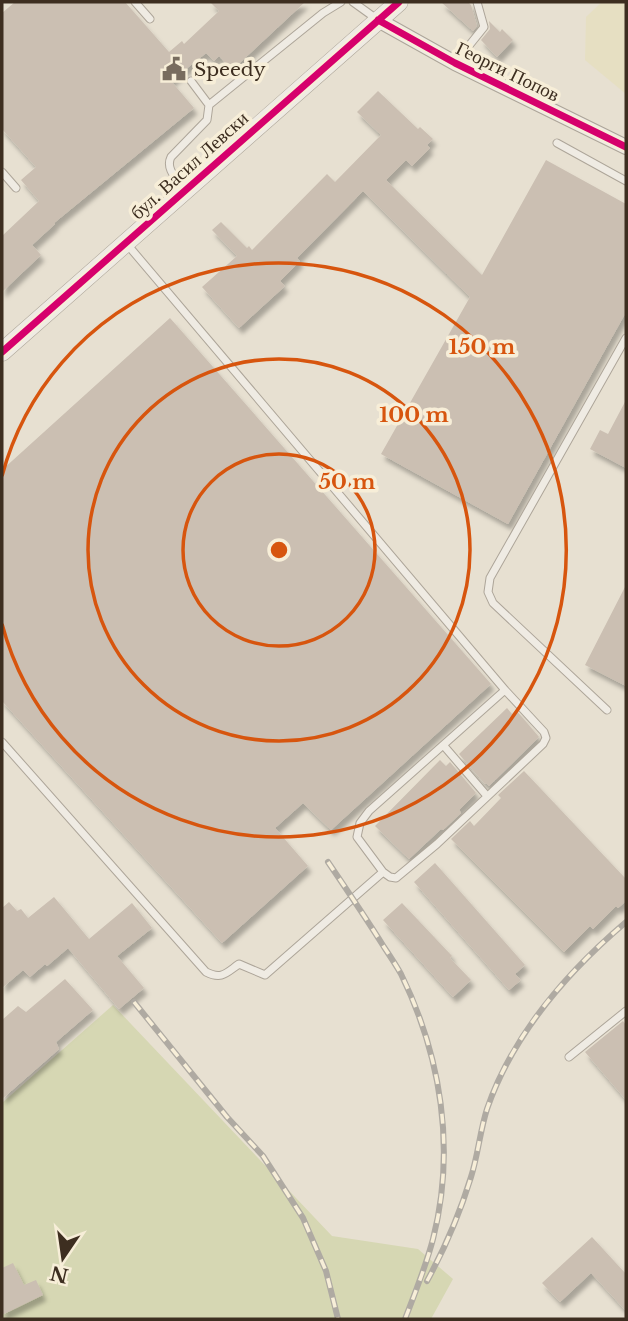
<svg xmlns="http://www.w3.org/2000/svg" width="628" height="1321" font-family="'Libre Baskerville',serif">
  <defs>
    <filter id="shadow"><feDropShadow dx="3.5" dy="6" stdDeviation="2" flood-color="#0004"/></filter>
  </defs>
  <rect width="100%" height="100%" fill="#e7e0d1"/>
  <path fill="#e6dfc2" d="M602,2H626V94L585,60L586,17Z"/>
  <path fill="#d6d7b3" d="M113,1005L332,1236L418,1249L453,1279L431,1319H2V1103Z"/>
  <path fill="#cbbfb2" filter="url(#shadow)" d="M15,2H125L169,52L182,41L184,44L219,11L210,2H305L232,70L219,56L214,61L206,53L171,81L194,108L54,223L55,224L32,245L41,255L2,292V236L39,201L21,180L36,167L2,129V13Z
    M441,2H468L471,5L477,26L473,31Z
    M489,21L500,32L502,29L513,40L497,57L481,40L490,29Z
    M378,91L418,129L420,127L433,139L427,145L430,148L412,166L406,160L386,180L482,275L546,160L626,204V312L508,524L381,454L470,297L363,191L297,258L300,261L280,281L285,286L239,328L202,287L237,256L212,230L221,222L247,248L249,246L252,250L327,174L335,182L381,135L357,112Z
    M170,318L491,684L331,830L303,803L275,828L308,866L222,943L2,701V470Z
    M626,400V468L590,449L600,430L608,434Z
    M626,585V686L585,665Z
    M507,708L512,714L516,710L539,737L489,786L486,783L485,784L459,754Z
    M440,760L446,766L450,762L476,793L459,810L461,813L443,830L441,829L409,859L375,826Z
    M524,771L626,879V901L618,908L616,906L593,929L590,926L564,952L451,839L470,821L474,826L501,798L498,795Z
    M435,863L525,965L515,974L521,980L509,990L414,882Z
    M54,897L89,939L132,903L152,928L117,956L144,988L119,1009L68,948L47,966L45,964L30,977L23,970L2,988V908L9,902L17,911L21,909L28,918Z
    M402,903L452,956L450,958L471,980L453,997L383,920Z
    M65,979L93,1010L56,1042L59,1049L2,1099V1020L18,1006L26,1012Z
    M623,1021L626,1025V1100L585,1052Z
    M592,1237L626,1274V1311L591,1273L560,1302L542,1283Z
    M13,1263L24,1285L36,1280L43,1295L2,1315V1268Z"/>
  <g fill="none" stroke-linecap="round" stroke-linejoin="round">
    <g stroke="#ada599" stroke-width="9">
      <path id="service" d="M135,2L150,19
        M353,2L378,20
        M455,63L484,27L477,2
        M209,105L323,13L341,2
        M557,143L626,181
        M2,172L16,188
        M184,189C177,179 165,169 171,157L207,120L209,105L191,81
        M607,710L493,603L488,592L490,578L626,338
        M2,742L206,972C222,980 226,973 239,964L265,975L383,872L357,837L360,823L369,811L505,690L126,243
        M444,746L487,796
        M383,872L390,877L396,878L437,844L543,744L546,738L544,732L505,690
        M569,1057L626,1011"/>
    </g>
    <g stroke="#ada599" stroke-width="16">
      <path id="minor" d="M378,20L455,63L626,147"/>
    </g>
    <g stroke="#ada599" stroke-width="19">
      <path id="tertiary" d="M2,352L399,2"/>
    </g>
    <use href="#service" stroke="#efebe3" stroke-width="7"/>
    <use href="#minor" stroke="#efebe3" stroke-width="14"/>
    <use href="#tertiary" stroke="#efebe3" stroke-width="18"/>
    <g stroke="#afaaa2" stroke-width="6">
      <path id="rail" d="M328,862C347,890 366,918 384,947C390,956 396,965 401,974C441,1056 456,1149 433,1239C426,1266 415,1293 405,1319
        M134,1002L227,1117L263,1156L303,1218L326,1271L338,1319
        M427,1281C445,1248 460,1213 471,1177C478,1155 480,1131 487,1109C513,1034 566,973 626,922"/>
    </g>
    <use href="#rail" stroke="#f7eed8" stroke-width="3.5" stroke-dasharray="10" stroke-linecap="butt"/>
    <g stroke="#f7eed8" stroke-width="11">
      <path id="cycleway" d="M378,20L455,63L626,147
        M2,352L399,2"/>
    </g>
    <use href="#cycleway" stroke="#d6006c" stroke-width="7"/>
  </g>
  <g fill="none" stroke="#d7550e" stroke-width="3.5">
    <circle cx="279" cy="550" r="96"/>
    <circle cx="279" cy="550" r="191"/>
    <path d="M2 476A287 287 0 1 1 2 624"/>
  </g>
  <defs>
    <g id="civic-bare" transform="scale(1.89)"><path d="M-.6-6.5H3V-4.5H.6V-3L4-1V1h2V6H-6V1h2V-1L-.6-3ZM-1.2 2.5V6h2.4V2.5Z" fill="#786c5e" stroke="#f7eed8" stroke-width="2.5" paint-order="stroke"/></g>
  </defs>
  <g fill-rule="evenodd">
    <use href="#civic-bare" x="174" y="69"/>
  </g>
  <g text-anchor="middle" stroke-width="7" stroke-linejoin="round" paint-order="stroke">
    <g font-size="19" fill="#3d2e20" stroke="#f7eed8" text-anchor="start">
      <text x="194" y="76">Speedy</text>
    </g>
    <g font-size="19" fill="#3d2e20" stroke="#f7eed8">
      <text transform="translate(508 71) rotate(26)" y="7">Георги Попов</text>
      <text transform="translate(189 165) rotate(-42)" y="7">бул. Васил Левски</text>
    </g>
  </g>
  <circle cx="279" cy="550" r="10" fill="#d7550e" stroke="#f7eed8" stroke-width="3.5"/>
  <g font-size="21" text-anchor="middle" font-weight="bold" fill="#d7550e" stroke="#f7eed8" stroke-width="7" stroke-linejoin="round" paint-order="stroke">
    <text x="482" y="354">150 m</text>
    <text x="414" y="422">100 m</text>
    <text x="347" y="489">50 m</text>
  </g>
  <rect width="628" height="1321" fill="none" stroke="#3d2e20" stroke-width="7"/>
  <g transform="translate(63 1258) rotate(193)" stroke="#f7eed8" stroke-width="5" paint-order="stroke">
  <path d="M0-5L12 26L0 18L-12 26Z" fill="#3d2e20"/>
  <text y="-10" font-size="19" font-weight="bold" text-anchor="middle" fill="#3d2e20">N</text>
  </g>
</svg>
